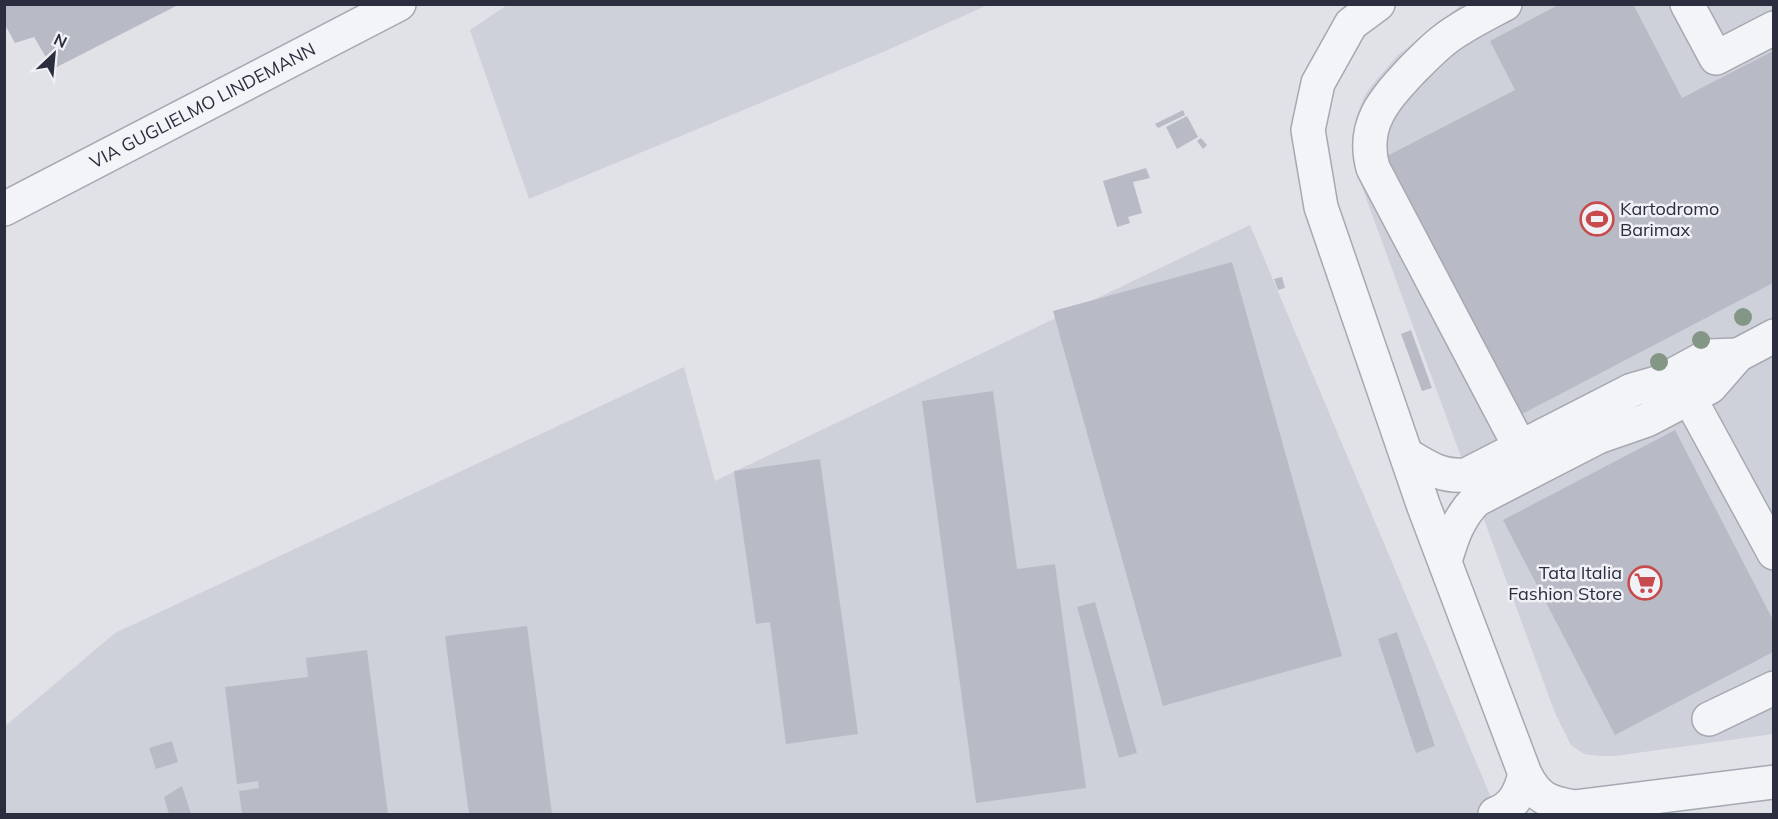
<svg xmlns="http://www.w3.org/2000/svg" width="1778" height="819" font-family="Mulish,sans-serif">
  <rect width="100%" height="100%" fill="#e0e2e8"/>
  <path fill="#ced1da" d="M507,5V4L988,5L883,52L529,199L470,30Z
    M1461,5H1773V734L1615,756H1600L1584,754L1571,745L1555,713L1355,168L1353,141L1358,112L1364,97L1372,85L1398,55Z
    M1250,225L1498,814H5L4,727L115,633L684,367L715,481Z"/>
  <path fill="#b8bbc5" d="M4,4H180L53,69L34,37L15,43L4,23Z
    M1560,4H1633L1682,98L1773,51V283L1522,414L1387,156L1515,90L1490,41Z
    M1183,110L1185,115L1158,128L1155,124Z
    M1187,116L1198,137L1177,149L1166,127Z
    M1201,138L1207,145L1203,149L1197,141Z
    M1146,168L1150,178L1133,182L1142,213L1128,217L1130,223L1117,227L1103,181Z
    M1232,262L1342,656L1163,706L1053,311Z
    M1282,277L1285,288L1278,290L1274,279Z
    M1411,330L1432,388L1422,391L1401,334Z
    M993,391L1017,569L1055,564L1086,788L976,803L922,401Z
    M1675,430L1773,620V652L1615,735L1503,520Z
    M820,459L858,734L786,744L770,622L756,624L734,471Z
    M1095,602L1137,753L1119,758L1077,607Z
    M527,626L552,814H469L445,636Z
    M1397,632L1435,746L1416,753L1378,639Z
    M367,650L388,814H242L239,791L259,788L258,781L237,784L225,687L308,677L306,658Z
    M172,741L178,762L156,769L149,748Z
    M182,786L191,814H169L164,797Z"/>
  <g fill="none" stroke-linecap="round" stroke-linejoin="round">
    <g stroke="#a6a8b2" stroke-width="36">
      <g id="minor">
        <path d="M1378,4L1351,24L1318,83L1308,130L1321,207L1424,507L1525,774C1538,799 1548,802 1574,807L1774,782"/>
        <path d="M1505,4C1490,12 1474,20 1460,29C1441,40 1427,55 1411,71C1384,100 1361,125 1373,168L1520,447"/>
        <path d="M1687,4L1716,58L1774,28"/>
        <path id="s1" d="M4,209L399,4"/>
        <path d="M1689,397L1774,553"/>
        <path d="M1407,455C1428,467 1440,477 1466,475L1632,390L1660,382L1708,356L1738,355"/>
        <path d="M1445,561C1452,538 1458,518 1476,500L1598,437L1647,420L1710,387L1738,355L1774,336"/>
        <path d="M1709,719L1774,688"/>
        <path d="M1495,814C1514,807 1520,793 1525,774"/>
      </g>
    </g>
    <use href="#minor" stroke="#f3f4f7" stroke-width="33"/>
  </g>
  <g fill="#849787">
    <circle cx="1743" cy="317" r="9"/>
    <circle cx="1701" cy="340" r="9"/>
    <circle cx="1659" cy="362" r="9"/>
  </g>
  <defs>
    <g id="stadium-ring" transform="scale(1.725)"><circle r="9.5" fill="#f0f1f6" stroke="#c74b4c" stroke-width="1.5"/><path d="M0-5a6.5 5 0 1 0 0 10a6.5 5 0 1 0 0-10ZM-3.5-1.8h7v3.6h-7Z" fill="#c74b4c"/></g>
    <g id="supermarket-ring" transform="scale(1.725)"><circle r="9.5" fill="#f0f1f6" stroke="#c74b4c" stroke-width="1.5"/><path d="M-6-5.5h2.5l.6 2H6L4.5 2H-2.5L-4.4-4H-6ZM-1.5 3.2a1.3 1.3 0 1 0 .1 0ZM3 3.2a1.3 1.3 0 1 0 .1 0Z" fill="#c74b4c"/></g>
  </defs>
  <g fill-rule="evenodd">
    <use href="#stadium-ring" x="1597" y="219"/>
    <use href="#supermarket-ring" x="1645" y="583"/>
  </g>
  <g text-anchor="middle" stroke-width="5" stroke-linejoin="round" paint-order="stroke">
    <g font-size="18" fill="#2a2e3f" stroke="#f0f1f6">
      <text dy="6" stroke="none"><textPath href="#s1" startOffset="224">VIA GUGLIELMO LINDEMANN</textPath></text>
    </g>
    <g font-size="18" fill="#2a2e3f" stroke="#f0f1f6" text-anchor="start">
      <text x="1620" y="215">Kartodromo<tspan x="1620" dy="21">Barimax</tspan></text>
      <text x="1622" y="579" text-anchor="end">Tata Italia<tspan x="1622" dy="21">Fashion Store</tspan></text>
    </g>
  </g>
  <rect width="1778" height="819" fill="none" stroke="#2a2e3f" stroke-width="12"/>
  <g transform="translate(54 54) rotate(26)" stroke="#f0f1f6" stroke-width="4.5" paint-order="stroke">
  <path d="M0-4.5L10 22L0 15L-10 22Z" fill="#2a2e3f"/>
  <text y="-9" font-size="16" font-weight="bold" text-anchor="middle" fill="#2a2e3f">N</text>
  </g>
</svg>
